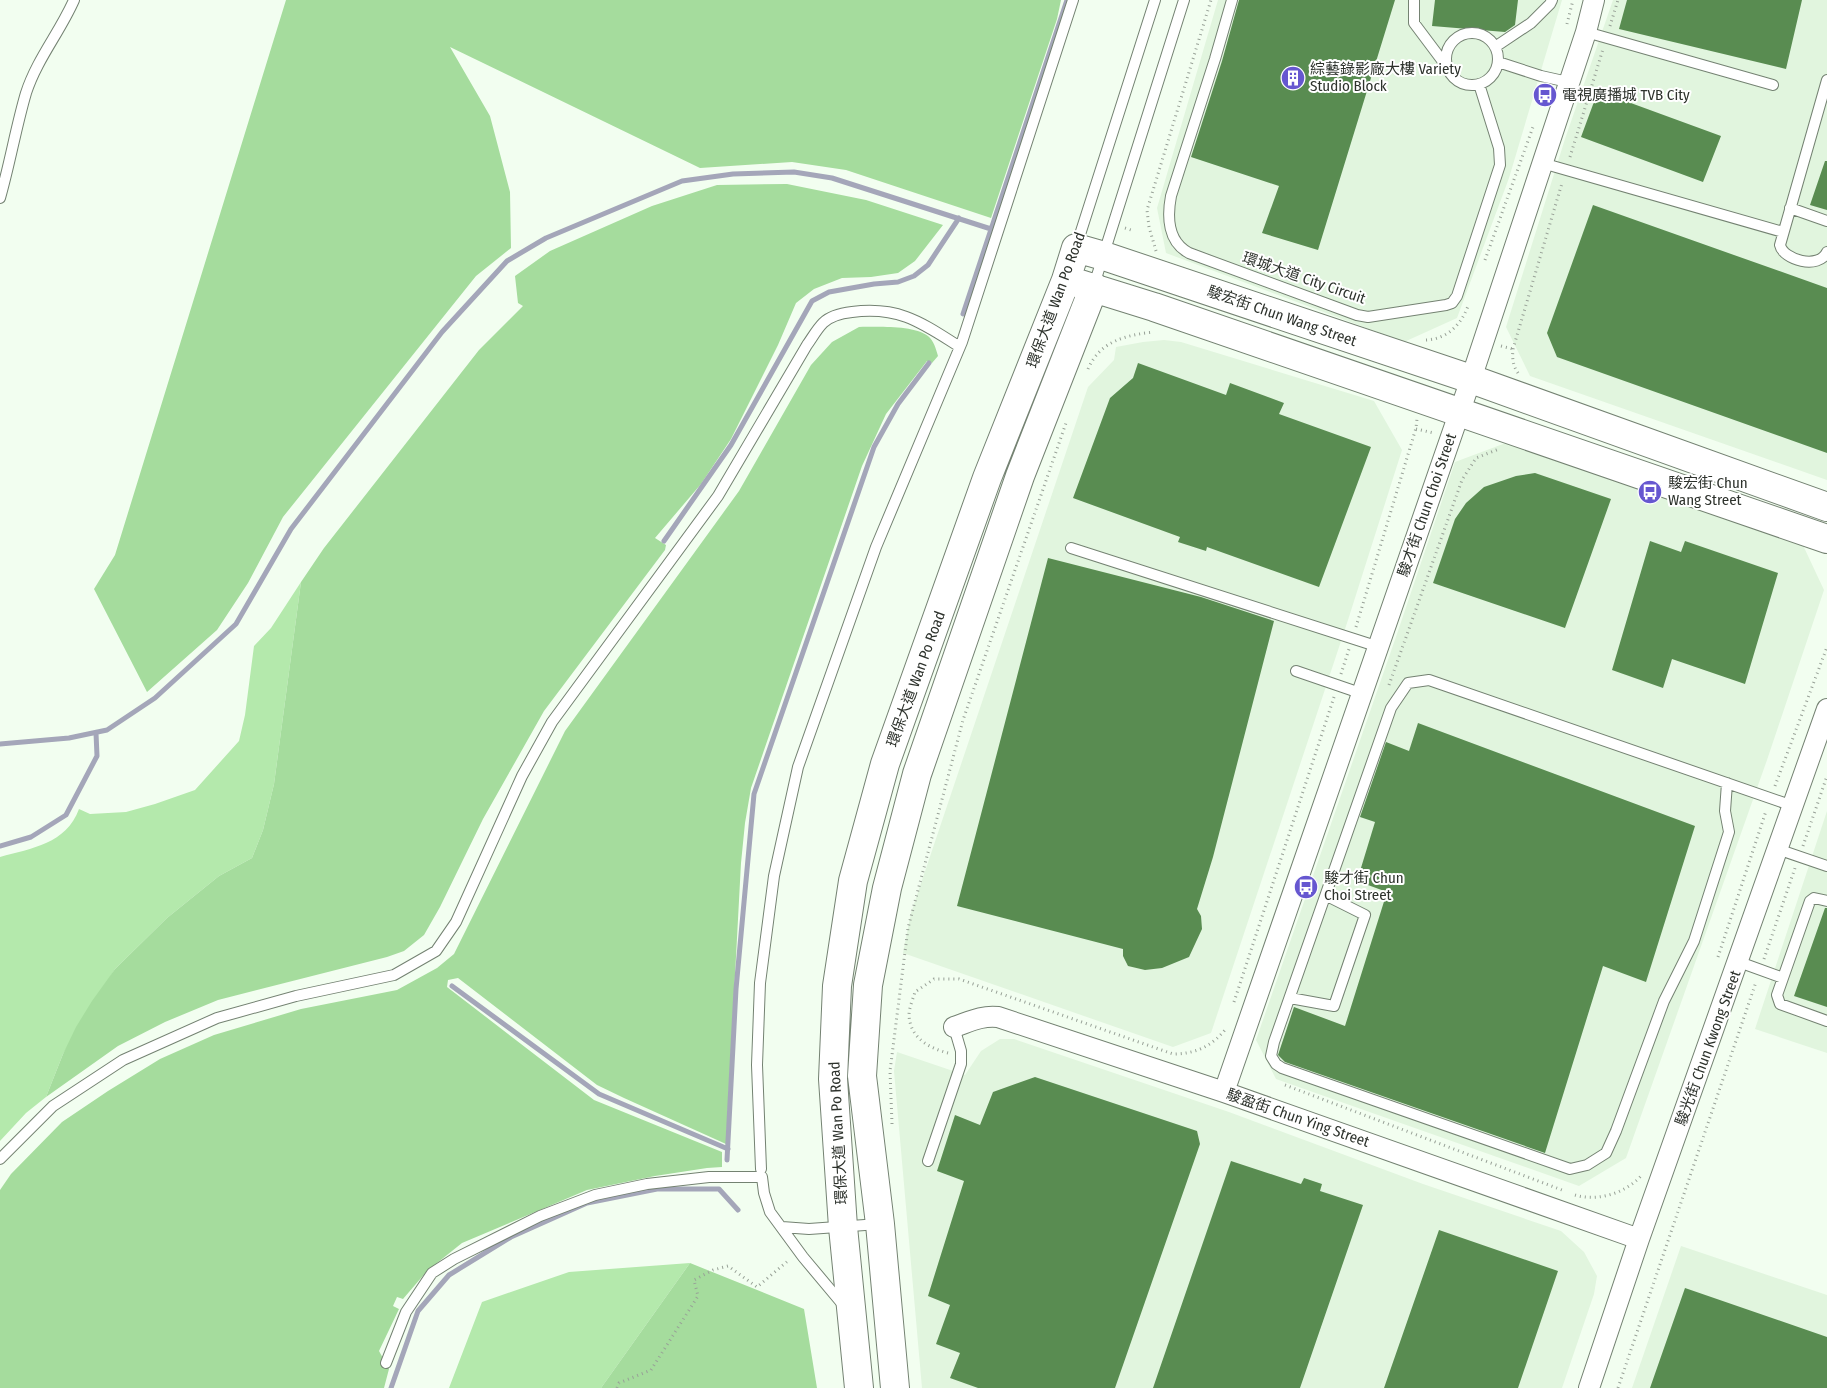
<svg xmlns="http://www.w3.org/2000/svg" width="1827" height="1388" font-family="'Fira Sans Condensed','Noto Sans TC',sans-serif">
  <rect width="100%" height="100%" fill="#f2fef0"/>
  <path fill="#e1f5de" d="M1218,0H1562L1509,178L1457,318L1404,342L1166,253L1157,208Z
    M1613,0H1827V480L1530,376L1506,327L1565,139Z
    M1164,340L1181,342L1374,401L1402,450L1348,620L1211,1033L1173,1047L903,953L911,913L1088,387L1114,360L1116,347L1143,342Z
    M1511,441L1801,541L1824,590L1767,760L1626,1158L1579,1186L1276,1079L1256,1040L1398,631L1455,462Z
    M1827,811V1053L1755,1029Z
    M1000,1039H1014L1229,1112L1423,1184L1561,1231L1584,1252L1597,1276L1594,1294L1562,1388H922L894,1071L897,1052L965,1075L981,1051Z
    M1681,1246L1827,1295V1388H1632Z"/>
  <path fill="#b4e9ac" d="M301,582L274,784L263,830L252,858L219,876L167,918L115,969L63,1054L46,1097L26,1113L0,1141V857C32,848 66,844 79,809L90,814L126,812L155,804L195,790L239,741L245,715L254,646L271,628Z
    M690,1263L601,1388H449L482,1302L569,1272Z"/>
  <path fill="#a5dc9d" d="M286,0H1061L1057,19L991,218L846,170L792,162L700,168L450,47L490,116L510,192L511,248L476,276L283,517L248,583L217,630L147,692L94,589L115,555Z
    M787,184L866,200L943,225L915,261L898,273L871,277L842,278L814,289L796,303L778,345L731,439L701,484L655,538L666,545L665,550L544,711L483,819L440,907L424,935L404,951L387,957L218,1000L165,1022L118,1046L46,1097L63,1054L76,1027L92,1001L115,969L167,918L219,876L252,858L263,830L274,784L301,582L324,548L479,350L523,306L518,303L515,276L550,251L652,206L717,185Z
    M859,327C877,327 913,325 928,336C934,341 936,349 938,356L932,363L927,361L886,414L862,466L751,788L745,823L741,863L726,1144L624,1098L597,1085L458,978L448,980L447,987L594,1100L722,1152V1167L707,1168L655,1176L587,1190L462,1243L427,1271L403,1299L397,1297L393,1306L399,1309L379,1351L389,1369L384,1388H0V1190L11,1174L62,1122L108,1091L160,1059L214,1035L301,1009L397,990L437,968L454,954L565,731L739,491L811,365L832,342Z
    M690,1263L804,1309L817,1388H601Z"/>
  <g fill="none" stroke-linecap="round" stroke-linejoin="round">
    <path stroke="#a4a6b9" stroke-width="5" d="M963,314L1067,0
      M664,541L731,445L812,301L829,292L874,284L898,282L914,276L928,265L959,218
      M0,744L69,738L107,730L155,698L236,624L291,529L442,332L507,261L546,238L682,181L733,174L794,172L832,178L991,229
      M0,846L31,837L66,815L97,756L96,733
      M452,986L599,1094L728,1149
      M727,1160L736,989L754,794L874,447L898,404L929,363
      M391,1388L418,1311L449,1275L511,1237L587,1203L657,1189H719L738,1210"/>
  </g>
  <path fill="#598c51" d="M1239,0H1395L1318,250L1262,233L1279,186L1191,157L1222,61Z
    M1435,0H1518L1515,25L1505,32L1432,26Z
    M1627,0H1802L1786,69L1619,29Z
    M1598,91L1721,136L1703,182L1581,137Z
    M1825,161H1827V210L1810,205Z
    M1593,205L1827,288V453L1557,357L1547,333Z
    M1138,363L1226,395L1230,383L1284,403L1279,414L1371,447L1319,587L1207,547L1206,551L1178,542L1180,537L1073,498L1110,398L1133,378Z
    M1535,473L1611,499L1565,628L1433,583L1455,519L1466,503L1484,487L1516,476Z
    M1650,541L1681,552L1685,541L1778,573L1745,684L1672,659L1663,688L1612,670Z
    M1048,558L1201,597L1274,621L1213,857L1197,909L1201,916L1202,929L1189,957L1162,968L1145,970L1128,966L1123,956V949L957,906Z
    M1418,723L1695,826L1646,982L1603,966L1545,1153L1285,1062L1278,1055L1294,1007L1345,1026L1387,892L1357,881L1375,822L1360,817L1386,742L1409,751Z
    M1825,908H1827V1007L1794,996Z
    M1035,1077L1197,1131L1200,1144L1115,1388H978L950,1378L960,1353L936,1344L950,1305L928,1296L964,1181L937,1171L955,1115L980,1125L993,1092Z
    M1231,1161L1301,1184L1304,1178L1322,1184L1320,1191L1363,1205L1300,1388H1153Z
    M1439,1230L1558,1271L1518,1388H1384Z
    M1685,1288L1827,1337V1388H1650Z"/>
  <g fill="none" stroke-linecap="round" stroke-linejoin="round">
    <g stroke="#748272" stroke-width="12">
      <path id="lane" d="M1232,0L1215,59L1171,196C1167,217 1168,242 1189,253L1357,315L1368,317L1446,305L1452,303L1457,296L1500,165L1499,148L1479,84
        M1414,0V23L1447,67
        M1586,32L1773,85
        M1446 59a26 26 0 1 1 52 0a26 26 0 1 1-52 0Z
        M1495,47L1531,23L1550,4L1552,0
        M1498,62L1541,76L1568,82
        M1827,80L1780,245C1783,260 1819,270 1827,252
        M1542,163L1783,232
        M0,198C10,163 16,127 26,93C37,59 60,32 74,0
        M1790,208L1827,221
        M1076,247L1155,0
        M1094,285L1184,0
        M1071,548L1379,647
        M1296,671L1363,694
        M1727,783L1725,811L1729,832L1694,941L1664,1001L1616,1131L1606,1153L1587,1165L1570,1169L1282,1068L1276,1064L1271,1056L1274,1042L1391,708L1408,683L1429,680L1793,806
        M1777,849L1827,866
        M1827,901L1814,898L1810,901L1777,995L1780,1004L1827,1021
        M1739,962L1783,978
        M1290,998L1334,1006L1365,915L1327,896
        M0,1159L53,1106L123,1060L217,1018L296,996L394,975L436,951L456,922L522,776L552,722L718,496L807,345C812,338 817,329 823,323C830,316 843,313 852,312C900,306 922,323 960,347
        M928,1161L961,1064V1051L954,1027
        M761,1169L757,1065L760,983L774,876L798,767L876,547L962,342L1073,0
        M782,1227L809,1229L879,1224
        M386,1363L406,1312L432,1273L454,1259L540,1216L595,1195L647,1184L709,1177H762L764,1193L770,1212L803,1257L844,1306"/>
    </g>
    <g stroke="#748272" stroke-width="22">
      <path id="street" d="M954,1027C969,1022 982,1015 998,1017L1224,1092L1639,1239
        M1224,1092L1471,379L1586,32L1594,0
        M1589,1388L1639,1239L1827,709"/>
    </g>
    <g stroke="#748272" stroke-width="30">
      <path id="secondary" d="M1077,283L1154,307L1827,539
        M859,1388L843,1227L833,1079L837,986L853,881L885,764L987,478L1066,280L1076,248L1104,256L1471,379L1827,507
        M895,1388L880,1224L862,1076L868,985L887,888L917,774L1020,476L1094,287"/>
    </g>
    <path stroke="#98a197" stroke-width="3" stroke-dasharray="1 4" stroke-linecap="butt" d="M1567,24L1573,0
      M1610,26L1618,0
      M1570,157L1603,49
      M1125,228L1134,231
      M1156,251L1149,227L1147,210L1211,0
      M1485,260L1533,127
      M1426,340C1447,339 1461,325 1468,306
      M1501,346L1513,349
      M1088,369C1100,341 1126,335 1154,332
      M1518,373C1513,366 1512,358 1513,349L1562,183
      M1416,429L1434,433
      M1356,627L1416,428L1417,419
      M1341,674L1349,649
      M1389,685L1462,480L1476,458L1499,449
      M1775,786L1827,647
      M1803,846L1827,776
      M1718,957L1766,811
      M1764,959L1795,868
      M1234,1002L1334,697
      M948,1053C929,1048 910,1038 909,1015C909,1008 913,999 915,992L934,979H959L1173,1054C1194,1054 1211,1047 1225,1030
      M1285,1085L1562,1190
      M892,1124L890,1071L908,928L963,720L1066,423
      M1575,1195C1598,1202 1626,1193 1642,1175
      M617,1388L619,1383L651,1370L698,1296L694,1280L713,1270L728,1266L757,1287L789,1260
      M1618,1388L1756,982"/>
    <use href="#lane" stroke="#fff" stroke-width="10"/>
    <use href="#street" stroke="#fff" stroke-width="20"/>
    <use href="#secondary" stroke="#fff" stroke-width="28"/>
  </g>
  <defs>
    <g id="building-disc" transform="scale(1.25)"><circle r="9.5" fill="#6657d0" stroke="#fff"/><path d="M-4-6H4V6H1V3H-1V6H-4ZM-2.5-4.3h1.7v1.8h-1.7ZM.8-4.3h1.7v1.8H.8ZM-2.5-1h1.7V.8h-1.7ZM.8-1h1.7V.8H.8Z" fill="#fff"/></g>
    <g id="bus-disc" transform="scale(1.25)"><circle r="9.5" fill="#6657d0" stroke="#fff"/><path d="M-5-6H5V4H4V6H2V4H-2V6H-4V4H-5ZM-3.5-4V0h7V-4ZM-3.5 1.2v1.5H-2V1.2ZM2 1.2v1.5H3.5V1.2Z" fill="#fff"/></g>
  </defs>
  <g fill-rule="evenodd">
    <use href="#building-disc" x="1293" y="78"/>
    <use href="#bus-disc" x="1545" y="95"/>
    <use href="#bus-disc" x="1650" y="492"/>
    <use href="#bus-disc" x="1306" y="887"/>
  </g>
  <g text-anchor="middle" stroke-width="4" stroke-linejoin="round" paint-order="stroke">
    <g font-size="15" fill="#2d322c" stroke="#fff" text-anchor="start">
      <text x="1310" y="74">綜藝錄影廠大樓 Variety<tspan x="1310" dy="17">Studio Block</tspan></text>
      <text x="1562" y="100">電視廣播城 TVB City</text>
      <text x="1668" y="488">駿宏街 Chun<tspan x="1668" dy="17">Wang Street</tspan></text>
      <text x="1324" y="883">駿才街 Chun<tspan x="1324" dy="17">Choi Street</tspan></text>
    </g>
    <g font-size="15" fill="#2d322c" stroke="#fff">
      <text transform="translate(1304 278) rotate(19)" y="5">環城大道 City Circuit</text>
      <text transform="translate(1056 300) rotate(-70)" y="5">環保大道 Wan Po Road</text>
      <text transform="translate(1282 316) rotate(19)" y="5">駿宏街 Chun Wang Street</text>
      <text transform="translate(1427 505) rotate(-71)" y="5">駿才街 Chun Choi Street</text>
      <text transform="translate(916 679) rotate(-70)" y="5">環保大道 Wan Po Road</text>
      <text transform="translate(1708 1048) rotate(-70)" y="5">駿光街 Chun Kwong Street</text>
      <text transform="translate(1298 1118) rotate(19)" y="5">駿盈街 Chun Ying Street</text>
      <text transform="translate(838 1133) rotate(-93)" y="5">環保大道 Wan Po Road</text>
    </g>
  </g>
</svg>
